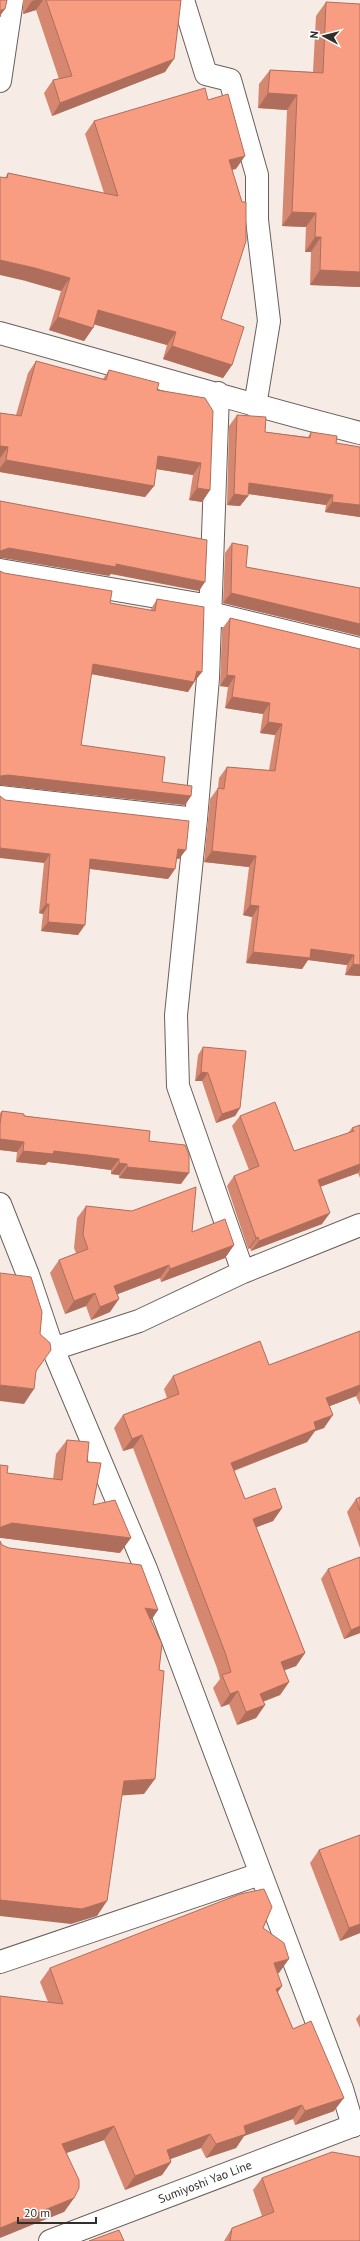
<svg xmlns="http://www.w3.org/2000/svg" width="360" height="2241" font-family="'PT Sans',sans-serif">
  <rect width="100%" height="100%" fill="#f6ebe5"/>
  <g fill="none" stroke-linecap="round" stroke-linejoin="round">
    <g stroke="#6a605b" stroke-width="24">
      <path id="minor" d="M183,0L206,74L230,80L257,175V220L269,321L255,406
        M0,81L12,0
        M0,333C120,366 239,402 360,433
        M218,393L208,678L196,819L176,1015L178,1086L243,1272
        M0,570L210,606
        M210,613L360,649
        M0,797L196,819
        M0,1204L28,1275L53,1349L146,1569L342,2089L353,2126
        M53,1349L139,1321L243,1272L360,1225
        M0,1962L260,1874"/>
    </g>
    <g stroke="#6a605b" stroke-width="24">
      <path id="major" d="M50,2241L360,2123"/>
    </g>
    <use href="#minor" stroke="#fff" stroke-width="22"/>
    <use href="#major" stroke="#fff" stroke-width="22"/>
  </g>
  <path fill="#d68770" d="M23,0H181L165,72L52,116L44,93L53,80L59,79L36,10L23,14Z
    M326,2L360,287L310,285L311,252H305L306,227L282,226L287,110L258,108L259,84L270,70L313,72L316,16Z
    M208,100L236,169H232L221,319L232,365L223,378L163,359L167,345L94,324L93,328L84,341L49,330L61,291L26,281L5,178L8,173L104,193L85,134L94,121Z
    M36,361L103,379L109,370L157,390L205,398L210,490L202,502L189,500L193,475L156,469L154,486L145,497L0,472V413L16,415L28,373Z
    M237,415L265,432L308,437L311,432L336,443L360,517L325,512L326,505L248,494V496L240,506L227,505L229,426Z
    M232,543L246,567L360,588V636L223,603L225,553Z
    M4,573L110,603L150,611L151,609L157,599L195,681L188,692L91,674L81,745L191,796L185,805L1,785Z
    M230,618L360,649V976L345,975L347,965L308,960L302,969L246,963L252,917L243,915L249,867L204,862L210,799L218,788L219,778L227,767L269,770L275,735L260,733L263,714L225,708L228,687L220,686L222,629Z
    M5,800L179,859H176L175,869L168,879L90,869L78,935L41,931L43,914L39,913L44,863Z
    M203,1047L240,1108L235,1116L216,1123L202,1081H195L198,1055Z
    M2,1111L149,1141L181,1184L119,1178V1175L111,1174V1170L81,1166L48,1162L45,1165L16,1162L17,1152L0,1150V1113Z
    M240,1116L294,1151L348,1133L352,1128L360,1125V1178L358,1173L320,1187L322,1224L251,1251L250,1248L248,1249L227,1186L234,1176L249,1170L232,1126Z
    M86,1206L192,1232L234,1245L225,1258L161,1282L160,1278L117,1294L110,1312L91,1320L86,1306L65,1314L50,1273L59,1260L76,1253L74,1248L77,1218Z
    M360,1331V1405L356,1396L330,1406L324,1428L315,1431L307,1442L234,1471L245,1499L282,1508L273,1521L256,1527L305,1653L296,1666L284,1670L289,1682L280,1695L263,1702L265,1705L256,1718L237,1725L229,1704L221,1707L213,1688L220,1679L217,1668L133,1448L123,1451L114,1428L123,1415L167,1398L164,1389L173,1376L269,1365Z
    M67,1440L87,1462L93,1505L120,1553L2,1538H0V1465L7,1473L53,1479L56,1454Z
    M360,1497V1548L347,1512L356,1499Z
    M360,1557V1633L344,1639L321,1579L328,1569Z
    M360,1835V1933L340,1941L310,1863L319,1850Z
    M263,1928L279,1973H277L282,1986L278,1992L293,2029L334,2111L295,2125L293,2119L244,2136L236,2148L206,2158L201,2148L170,2159L171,2162L162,2175L125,2190L104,2140L66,2153L74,2198L64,2212L48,2002L40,1982L50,1968Z
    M360,2014V2028L356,2019Z
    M262,2178L360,2241H224L232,2228L262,2216L253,2190Z"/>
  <path fill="#ae6e5b" d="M35,0H43L36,10L23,14L32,1Z
    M5,9L0,16L1,10Z
    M174,59L165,72L52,116L60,103Z
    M268,93L297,95L287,110L258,108Z
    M245,156L236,169L220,173L229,160Z
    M292,212L316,213L306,227L282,226Z
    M315,237H321L311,252H305Z
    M0,260L35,268L70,278L61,291L26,281L0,275Z
    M320,270L360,272V287L310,285Z
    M98,310L176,332L167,345L89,323Z
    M58,317L93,328L84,341L49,330Z
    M172,346L232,365L223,378L163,359Z
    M0,446L8,447L0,458Z
    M158,456L201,463L193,475L150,468Z
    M6,460L154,486L145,497L0,472V468Z
    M249,483L333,495L326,505L242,493Z
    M197,488L210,490L202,502L189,500Z
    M234,494L248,496L240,506L227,505Z
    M332,502L360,505V517L325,512Z
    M9,548L116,564L205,582L199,591L111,574L109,576L2,558H0V551Z
    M231,593L360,624V636L223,603Z
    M93,664L194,682L188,692L86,673Z
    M197,671L202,672L195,681L190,680Z
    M227,675L235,676L228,687L220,686Z
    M232,697L270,703L263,714L225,708Z
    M268,722L282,724L275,735L260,733Z
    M8,775L191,796L185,805L0,785V778L1,776Z
    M0,848L50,854L44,863L0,858Z
    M178,849L186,850L179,859L171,858Z
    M212,851L256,856L249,867L204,862Z
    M90,859L175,869L168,879L84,868Z
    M46,904H49L43,914L39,913Z
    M250,905L259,906L252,917L243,915Z
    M48,922L85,925L78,935L41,931Z
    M311,949L354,955L347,965L308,960L302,969L246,963L253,952Z
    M353,964L360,965V976L345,975Z
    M201,1072L208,1073L202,1081H195Z
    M240,1108L235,1116L216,1123L222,1114Z
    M0,1139L24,1142L17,1152L0,1150Z
    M23,1151H54L88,1155L119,1159L111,1170L81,1166L48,1162L45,1165L16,1162Z
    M119,1163L127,1164L119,1175L111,1174Z
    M360,1164V1170L358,1173L311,1190L318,1180Z
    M127,1167L189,1173L181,1184L119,1178Z
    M330,1213L322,1224L251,1251L259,1241Z
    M258,1237L250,1248L248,1249L256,1238Z
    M234,1245L225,1258L161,1282L170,1269Z
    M169,1265L160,1278L105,1299L114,1286Z
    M95,1293L86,1306L65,1314L74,1301Z
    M119,1299L110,1312L91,1320L100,1307Z
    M0,1385L34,1389L24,1404L0,1401Z
    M360,1385V1391L356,1396L317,1411L326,1398Z
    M333,1415L324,1428L315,1431L307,1442L222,1475L231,1463L314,1422Z
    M142,1435L133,1448L123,1451L132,1439Z
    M282,1508L273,1521L244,1532L253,1519Z
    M12,1523L131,1538L120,1553L2,1538H0V1528L1,1527Z
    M145,1608L158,1610L148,1625Z
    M360,1626V1633L344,1639L351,1630Z
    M305,1653L296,1666L272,1675L281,1662Z
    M289,1682L280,1695L251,1706L260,1694Z
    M238,1691L229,1704L221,1707L230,1694Z
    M265,1705L256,1718L237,1725L246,1712Z
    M155,1779L144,1794L114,1796L124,1781Z
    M0,1900L107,1901L97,1916L71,1924L0,1916Z
    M360,1924V1933L340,1941L349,1928Z
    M289,1959L279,1973L264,1977L274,1963Z
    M282,1986L272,2000L276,1989Z
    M344,2098L334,2111L295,2125L305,2111Z
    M302,2105L293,2119L244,2136L236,2148L206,2158L216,2144L244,2126Z
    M114,2126L104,2140L52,2158L62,2144Z
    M210,2134L201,2148L157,2164L167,2150Z
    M171,2162L162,2175L125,2190L135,2176Z
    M74,2198L64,2212L0,2238V2228Z"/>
  <path fill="#f99d82" stroke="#ae6e5b" d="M0,0H7L5,9L1,10L0,17Z
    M46,0H181L174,59L60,103L53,80L72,76Z
    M326,2L360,4V272L320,270L321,237H315L316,213L292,212L297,95L268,93L270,70L323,73Z
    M205,88L208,100L228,94L245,156L229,160L242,202H246V241L221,319L244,327L232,365L172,346L176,332L98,310L93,328L58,317L70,278L35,268L0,260V177L7,178L8,173L118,196L94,121Z
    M36,361L106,380L109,370L159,383L157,390L205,398L213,411L210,490L197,488L201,463L158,456L154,486L6,460L8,447L0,446V413L21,416Z
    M237,415L266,417L265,432L310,438L311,432L337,436L336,443L360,447V505L332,502L333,495L249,483L248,496L234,494Z
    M0,501L207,540L205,582L116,564V567L9,548L0,551Z
    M232,543L248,546L246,567L360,588V624L231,593Z
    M0,571L4,573L112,591L110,603L155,611L157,599L204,607L202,672L197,671L194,682L93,664L81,745L165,757L162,782L192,786L191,796L8,775L1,776L0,778Z
    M230,618L360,649V965L353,964L354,955L311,949L310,958L253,952L259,906L250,905L256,856L212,851L218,788L224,789L227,767L275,771L282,724L268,722L270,703L232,697L235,676L227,675Z
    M0,796L5,800L189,821L186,850L178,849L175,869L90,859L85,925L48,922L49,904H46L50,854L0,848Z
    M203,1047L246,1051L240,1108L222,1114L208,1073L201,1072Z
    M275,1102L294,1151L354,1131L352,1128L360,1125V1164L318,1180L330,1213L259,1241L258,1237L256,1238L234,1176L259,1166L240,1116Z
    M2,1111L24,1114V1116L150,1131L149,1141L185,1145L189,1155V1173L127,1167V1164L119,1163V1159L88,1155L54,1151L53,1154L23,1151L24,1142L0,1139V1124Z
    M196,1187L192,1232L225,1219L234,1245L170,1269L169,1265L114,1286L119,1299L100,1307L95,1293L74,1301L59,1260L88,1249L83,1235L86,1206L132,1211Z
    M0,1273L31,1277L42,1312L40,1334L50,1343L51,1350L36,1371L34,1389L0,1385Z
    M360,1331V1385L326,1398L333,1415L314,1422L316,1429L231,1463L245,1499L275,1488L282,1508L253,1519L305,1653L281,1662L289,1682L260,1694L265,1705L246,1712L238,1691L230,1694L222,1675L231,1672L226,1655L142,1435L132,1439L123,1415L179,1394L173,1376L260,1341L269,1365Z
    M67,1440L89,1442L87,1462L101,1463L93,1505L115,1500L131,1538L12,1523L1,1527L0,1529V1465L8,1466L7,1473L62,1480Z
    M360,1497V1511L356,1499Z
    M0,1541L2,1545L9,1548L141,1565L158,1610L145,1608L162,1644L159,1670L164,1671L155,1779L124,1781L107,1901L82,1909L0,1900Z
    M360,1557V1626L351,1630L328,1569Z
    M360,1835V1924L349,1928L319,1850Z
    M264,1889L272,1907L263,1928L284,1943L289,1959L274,1963L282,1986L276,1989L293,2029L311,2021L344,2098L305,2111L302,2105L244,2126L246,2134L216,2144L210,2134L167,2150L171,2162L135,2176L114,2126L62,2144L79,2180V2188L74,2198L0,2228V1996L63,2004L50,1968L240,1894Z
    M332,2152L360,2157V2241H230L232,2228L274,2212L262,2178Z
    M119,2230L124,2241H89Z"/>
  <g text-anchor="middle" stroke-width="3.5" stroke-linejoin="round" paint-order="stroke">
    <g font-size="12" fill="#312d2a" stroke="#fff">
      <text transform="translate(205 2182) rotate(-21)" y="4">Sumiyoshi Yao Line</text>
    </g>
  </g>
  <g transform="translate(324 36) rotate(277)" stroke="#ffffff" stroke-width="3" paint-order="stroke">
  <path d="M0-3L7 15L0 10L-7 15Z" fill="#312d2a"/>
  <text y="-6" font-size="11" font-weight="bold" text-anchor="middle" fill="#312d2a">N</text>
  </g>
  <path d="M18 2217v6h78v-6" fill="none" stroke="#312d2a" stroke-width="2"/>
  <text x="24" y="2217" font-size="12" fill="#312d2a" stroke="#ffffff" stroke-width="3" paint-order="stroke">20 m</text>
</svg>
